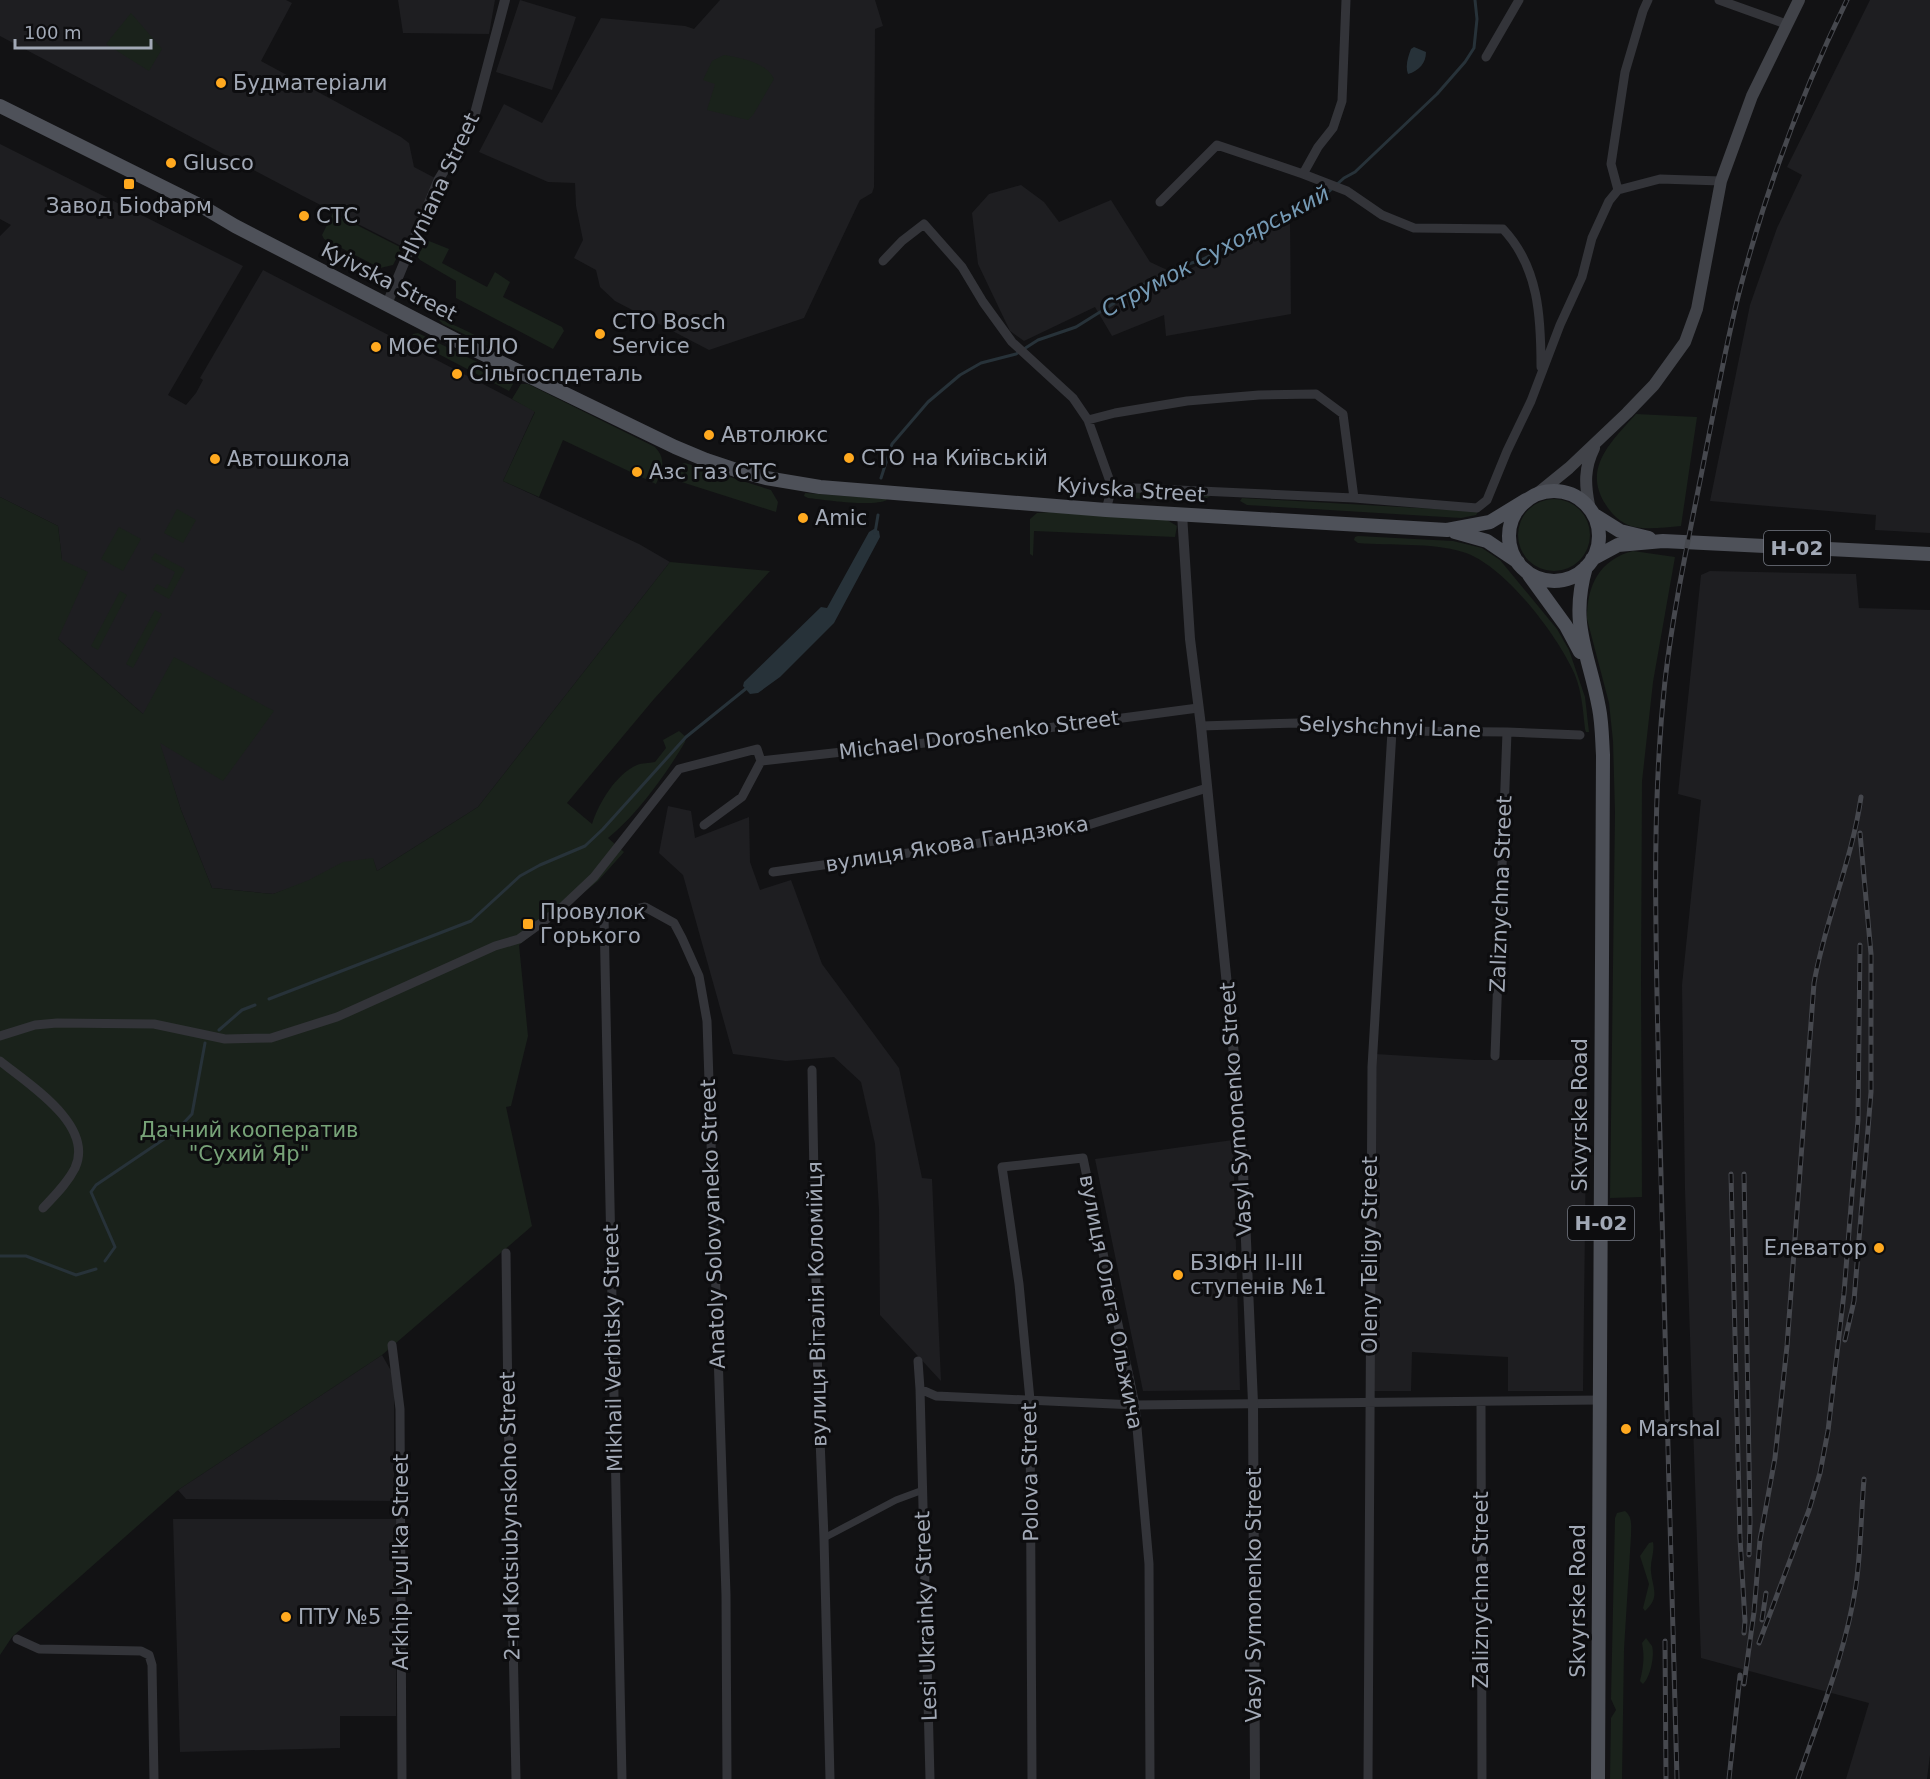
<svg xmlns="http://www.w3.org/2000/svg" width="1930" height="1779" font-family="'DejaVu Sans',sans-serif">
  <rect width="100%" height="100%" fill="#121214"/>
  <path fill="#1e1e21" d="M0,0H286L292,3L261,61L401,137L409,143L414,167L435,178L405,248L301,195L0,36Z
    M398,0H495L489,34L403,33Z
    M520,0L576,17L552,90L496,72Z
    M720,0H875L883,26L875,29L874,187L872,193L860,200L858,204L804,318L709,350L615,301L600,287L596,270L574,258L583,240L576,206L575,183L548,182L479,152L504,104L542,123L601,18L685,26L694,29Z
    M1870,0H1930V533L1875,530L1876,515L1710,501L1750,305L1777,228L1802,175L1787,167Z
    M0,144L243,266L168,395L186,405L196,393L203,380L200,378L263,270L535,411L503,481L639,544L670,562L478,807L377,871L373,859L273,894L212,888L181,810L159,742L143,714L58,639L62,560L58,526L0,497V236L11,225L0,219Z
    M1021,185L1044,202L1059,222L1111,200L1150,262L1178,275L1290,219L1291,314L1166,336L1164,315L1112,336L1095,307L1024,341L1010,331L978,264L972,213L989,194Z
    M1710,571L1856,574L1859,608L1930,610V1755L1927,1779H1846L1869,1703L1701,1658L1685,1190L1682,985L1701,800L1678,794L1701,575Z
    M668,806L691,811L695,838L749,817L750,862L760,890L791,880L822,964L899,1068L922,1178L932,1179L941,1381L880,1315L879,1209L875,1144L861,1082L834,1057L786,1061L733,1054L683,875L659,853Z
    M1375,1054L1475,1060H1587L1583,1391H1508V1357L1412,1352L1411,1391H1373Z
    M1233,1140L1240,1390L1143,1391L1095,1159Z
    M382,1355L394,1376V1501L186,1499L178,1490Z
    M173,1519H396V1716H340V1748L180,1752Z"/>
  <path fill="#1a221b" d="M131,13L162,49L149,71L106,44Z
    M724,55C741,58 766,62 774,79L753,115L748,120L707,110L715,84L703,80L712,61Z
    M333,213L402,248L393,265L380,268L324,239L322,235Z
    M429,241L449,249L442,263L487,287L495,272L510,282L503,297L562,327L564,331L553,349L456,298V281L420,260L416,255C417,246 421,244 429,241Z
    M438,319C448,321 506,349 511,357L443,324Z
    M418,333L510,378L513,384L509,391L410,339L413,334Z
    M521,384H528L655,447C667,460 662,470 656,484L563,440L539,497L503,481L535,412L512,399Z
    M1636,414L1697,417L1681,526C1666,527 1649,530 1635,527C1623,525 1612,515 1606,505C1581,468 1613,440 1636,414Z
    M685,463L771,490L778,502L776,512L669,478L676,466Z
    M1128,491L1208,494L1210,496L1207,498L1185,501L1129,498L1125,494Z
    M805,493L886,499L887,500C873,507 825,500 808,498L804,496Z
    M0,497L58,526L62,560L88,572L58,639L143,714L174,657L274,711L223,781L160,743L181,810L212,888L273,894L309,880L343,862L373,858L377,871L478,807L670,562L770,571L654,699L567,803L592,824C599,803 615,775 637,765C642,763 650,763 655,762L666,748L663,740L679,731L686,737L685,742C667,773 636,816 608,838L624,852L598,881L519,945L528,1036L511,1106L506,1107L532,1226L382,1355L178,1490L12,1637L0,1655Z
    M1242,498L1471,511L1478,512L1476,515L1461,518L1247,505L1240,501Z
    M1518 535a36 36 0 1 1 72 0a36 36 0 1 1-72 0Z
    M177,509L196,520L183,543L164,533Z
    M1050,512L1167,520L1177,526L1175,537L1034,531L1033,556L1030,554V519L1037,513Z
    M119,527L141,539L123,571L101,559Z
    M1358,536L1453,541L1482,548L1500,560L1557,629L1569,650L1585,697L1589,732H1586L1585,729C1583,711 1582,693 1575,675C1559,637 1504,564 1463,552C1429,542 1392,546 1358,543L1354,540L1355,537Z
    M1633,551L1675,557L1653,682L1642,781L1641,980L1642,1197L1610,1198L1615,812L1613,741L1609,703L1587,619C1587,585 1599,560 1633,551Z
    M155,553L185,569L169,599L153,590L157,584L167,589L175,572L151,559Z
    M120,591L127,595L98,650L91,646Z
    M155,610L162,614L133,668L126,664Z
    M1625,1511C1633,1517 1631,1527 1631,1536L1624,1649L1622,1779H1610L1611,1718L1616,1710L1611,1699L1615,1518L1617,1513Z
    M1653,1542C1655,1552 1650,1561 1651,1571C1652,1587 1661,1597 1645,1611L1643,1608L1649,1584L1640,1556L1649,1543Z
    M1646,1638C1648,1641 1650,1643 1652,1646C1655,1656 1650,1678 1643,1684L1640,1681C1643,1668 1645,1658 1642,1643Z"/>
  <path fill="#273239" d="M1414,47L1426,52C1426,63 1419,71 1408,74C1405,66 1408,57 1411,49Z
    M874,529L879,531L880,537L834,623L780,677L758,693L750,694L743,686L744,682L821,607L827,608L869,532Z"/>
  <g fill="none" stroke-linecap="round" stroke-linejoin="round">
    <path stroke="#273239" stroke-width="3" d="M881,478L892,444L928,402L960,375L981,363L1016,354L1038,340L1076,327L1148,282L1176,268L1201,260L1269,227L1325,195L1344,178L1355,172L1437,94L1465,62L1474,48L1477,19L1475,0
      M875,533L878,515
      M269,999L471,921L520,876L540,865L585,846L603,829L686,737L748,687
      M219,1030L242,1010L255,1005
      M0,1256H26L76,1275L96,1269
      M105,1261L115,1247L91,1192L96,1185L176,1131L192,1114L205,1043"/>
    <path stroke="#333439" stroke-width="7" d="M824,1538L896,1500L923,1490"/>
    <path stroke="#333439" stroke-width="9" d="M1719,0L1786,24
      M1486,57L1519,0
      M1303,174L1347,191L1382,215L1414,228L1503,229C1539,267 1541,318 1541,367
      M1618,190L1611,164L1625,72L1643,11L1648,0
      M1160,202L1217,145L1303,174L1318,147L1333,128L1342,101L1346,0
      M883,261L902,241L924,224L962,267L983,302L1012,342L1073,398L1088,420L1112,487
      M1088,420L1115,413L1187,401L1259,395L1316,394L1343,414L1354,498
      M1112,487L1354,498L1477,508L1487,500L1507,451L1531,401L1560,325L1582,277L1592,238L1609,201L1618,190L1660,179L1721,181
      M1106,510L1112,487
      M1201,726L1298,723L1392,731L1507,732L1580,735
      M761,761L979,737L1198,708
      M773,872L1072,830L1207,788
      M0,1036L35,1025L57,1023L154,1024L225,1039L271,1038L337,1017L495,946L519,939L559,910L594,877L679,769L757,749L761,761L742,797L704,825
      M1495,1056L1507,732
      M0,1061C28,1084 95,1125 75,1168C67,1184 54,1196 43,1208
      M812,1070L818,1390L824,1538L830,1779
      M506,1253L508,1406L516,1779
      M392,1345L400,1409L402,1779
      M918,1361L920,1389L930,1779
      M920,1389L936,1396L1135,1405L1600,1400
      M1481,1402L1482,1779
      M17,1639L39,1649L141,1651L149,1655L152,1665L154,1779
      M622,1779L604,916L645,907L674,923L682,938L699,976L707,1021L726,1595L727,1779
      M1032,1779L1030,1400L1019,1284L1002,1167L1083,1158L1135,1405L1149,1564L1150,1779
      M1368,1779L1372,1067L1392,731"/>
    <path stroke="#333439" stroke-width="10" d="M387,304L439,179L472,125L505,0
      M1182,514L1190,639L1201,726L1241,1125L1253,1403L1255,1779"/>
    <path stroke="#414349" stroke-width="12" d="M1537,494L1569,468L1627,413L1654,385L1685,342L1697,309L1721,181L1752,96L1799,0
      M1589,505C1585,485 1584,468 1594,448"/>
    <path stroke="#4e5159" stroke-width="14" d="M0,106L203,207L235,226L475,350L675,447L706,460L736,470L766,478L820,487L1106,510L1447,530L1490,522L1526,500
      M1509 536a45 45 0 1 1 90 0a45 45 0 1 1-90 0Z
      M1596,516L1620,531L1649,538
      M1455,532L1487,541L1518,562
      M1592,559L1618,545L1663,541L1930,554
      M1586,567C1569,625 1589,653 1599,708C1602,723 1602,739 1603,755L1598,1779
      M1529,575L1566,626L1580,652"/>
    <g stroke="#46484e" stroke-width="5">
      <path id="rail" d="M1731,1174L1740,1538L1745,1621L1744,1633
        M1744,1174L1750,1522L1749,1555
        M1845,1340L1854,1301L1871,1092V954L1860,833
        M1762,1620L1766,1593
        M1665,1641L1666,1779
        M1759,1643L1809,1510L1820,1473L1828,1431L1844,1293L1858,1120L1860,945
        M1744,1684L1754,1612L1760,1540L1775,1458L1787,1346L1814,983C1825,920 1852,861 1861,797
        M1677,1779C1672,1552 1663,1325 1659,1098C1657,959 1650,820 1665,681C1674,601 1693,519 1708,440C1718,390 1727,339 1740,289C1766,190 1802,92 1847,0
        M1729,1779L1740,1675
        M1798,1779C1820,1715 1846,1651 1856,1585C1861,1550 1861,1514 1864,1479"/>
    </g>
    <use href="#rail" stroke="#0d0d0f" stroke-width="3" stroke-dasharray="9" stroke-linecap="butt"/>
  </g>
  <g fill="#ffa91f" stroke="#0d0d0f" stroke-width="2">
    <circle cx="221" cy="83" r="6"/>
    <circle cx="171" cy="163" r="6"/>
    <rect x="123" y="178" width="12" height="12" rx="3"/>
    <circle cx="304" cy="216" r="6"/>
    <circle cx="600" cy="334" r="6"/>
    <circle cx="376" cy="347" r="6"/>
    <circle cx="457" cy="374" r="6"/>
    <circle cx="709" cy="435" r="6"/>
    <circle cx="849" cy="458" r="6"/>
    <circle cx="215" cy="459" r="6"/>
    <circle cx="637" cy="472" r="6"/>
    <circle cx="803" cy="518" r="6"/>
    <rect x="522" y="918" width="12" height="12" rx="3"/>
    <circle cx="1879" cy="1248" r="6"/>
    <circle cx="1178" cy="1275" r="6"/>
    <circle cx="1626" cy="1429" r="6"/>
    <circle cx="286" cy="1617" r="6"/>
  </g>
  <g text-anchor="middle" stroke-width="6" stroke-linejoin="round" paint-order="stroke">
    <g fill="#0d0d0f" stroke="#757a84" stroke-width="1.5">
      <rect x="1764" y="531" width="66" height="34" rx="4.5"/>
      <rect x="1568" y="1206" width="66" height="34" rx="4.5"/>
    </g>
    <g font-size="20" font-weight="bold" fill="#a2a9b6">
      <text x="1797" y="555">Н-02</text>
      <text x="1601" y="1230">Н-02</text>
    </g>
    <g font-size="21" fill="#a2a9b6" stroke="#0d0d0f" text-anchor="start">
      <text x="233" y="90">Будматеріали</text>
      <text x="183" y="170">Glusco</text>
      <text x="129" y="213" text-anchor="middle">Завод Біофарм</text>
      <text x="316" y="223">СТС</text>
      <text x="612" y="329">СТО Bosch<tspan x="612" dy="24">Service</tspan></text>
      <text x="388" y="354">МОЄ ТЕПЛО</text>
      <text x="469" y="381">Сільгоспдеталь</text>
      <text x="721" y="442">Автолюкс</text>
      <text x="861" y="465">СТО на Київській</text>
      <text x="227" y="466">Автошкола</text>
      <text x="649" y="479">Азс газ СТС</text>
      <text x="815" y="525">Amic</text>
      <text x="540" y="919">Провулок<tspan x="540" dy="24">Горького</tspan></text>
      <text x="1867" y="1255" text-anchor="end">Елеватор</text>
      <text x="1190" y="1270">БЗІФН ІІ-ІІІ<tspan x="1190" dy="24">ступенів №1</tspan></text>
      <text x="1638" y="1436">Marshal</text>
      <text x="298" y="1624">ПТУ №5</text>
    </g>
    <g font-size="21" fill="#a2a9b6" stroke="#0d0d0f">
      <text transform="translate(439 188) rotate(-65)" y="7">Hlyniana Street</text>
      <text transform="translate(389 282) rotate(27)" y="7">Kyivska Street</text>
      <text transform="translate(1131 490) rotate(4)" y="7">Kyivska Street</text>
      <text transform="translate(1390 727) rotate(2)" y="7">Selyshchnyi Lane</text>
      <text transform="translate(979 735) rotate(-7)" y="7">Michael Doroshenko Street</text>
      <text transform="translate(957 844) rotate(-9)" y="7">вулиця Якова Гандзюка</text>
      <text transform="translate(1501 894) rotate(-88)" y="7">Zaliznychna Street</text>
      <text transform="translate(1236 1109) rotate(-94)" y="7">Vasyl Symonenko Street</text>
      <text transform="translate(1580 1115) rotate(-90)" y="7">Skvyrske Road</text>
      <text transform="translate(713 1224) rotate(-92)" y="7">Anatoly Solovyaneko Street</text>
      <text transform="translate(1370 1255) rotate(-90)" y="7">Oleny Teligy Street</text>
      <text transform="translate(1111 1302) rotate(79)" y="7">вулиця Олега Ольжича</text>
      <text transform="translate(817 1304) rotate(-91)" y="7">вулиця Віталія Коломійця</text>
      <text transform="translate(613 1348) rotate(-91)" y="7">Mikhail Verbitsky Street</text>
      <text transform="translate(1030 1472) rotate(-91)" y="7">Polova Street</text>
      <text transform="translate(510 1516) rotate(-91)" y="7">2-nd Kotsiubynskoho Street</text>
      <text transform="translate(401 1562) rotate(-90)" y="7">Arkhip Lyul'ka Street</text>
      <text transform="translate(1481 1590) rotate(-90)" y="7">Zaliznychna Street</text>
      <text transform="translate(1254 1595) rotate(-90)" y="7">Vasyl Symonenko Street</text>
      <text transform="translate(1578 1601) rotate(-90)" y="7">Skvyrske Road</text>
      <text transform="translate(926 1616) rotate(-92)" y="7">Lesi Ukrainky Street</text>
    </g>
    <g font-size="21" fill="#77a378" stroke="#0d0d0f">
      <text x="249" y="1137">Дачний кооператив<tspan x="249" dy="24">"Сухий Яр"</tspan></text>
    </g>
    <g font-size="22" font-style="italic" fill="#759ab5" stroke="#0d0d0f">
      <text transform="translate(1215 251) rotate(-28)" y="8">Струмок Сухоярський</text>
    </g>
  </g>
  <path d="M15 39v9h136v-9" fill="none" stroke="#a2a9b6" stroke-width="3"/>
  <text x="24" y="39" font-size="18" fill="#a2a9b6" stroke="#0d0d0f" stroke-width="4.5" paint-order="stroke">100 m</text>
</svg>
